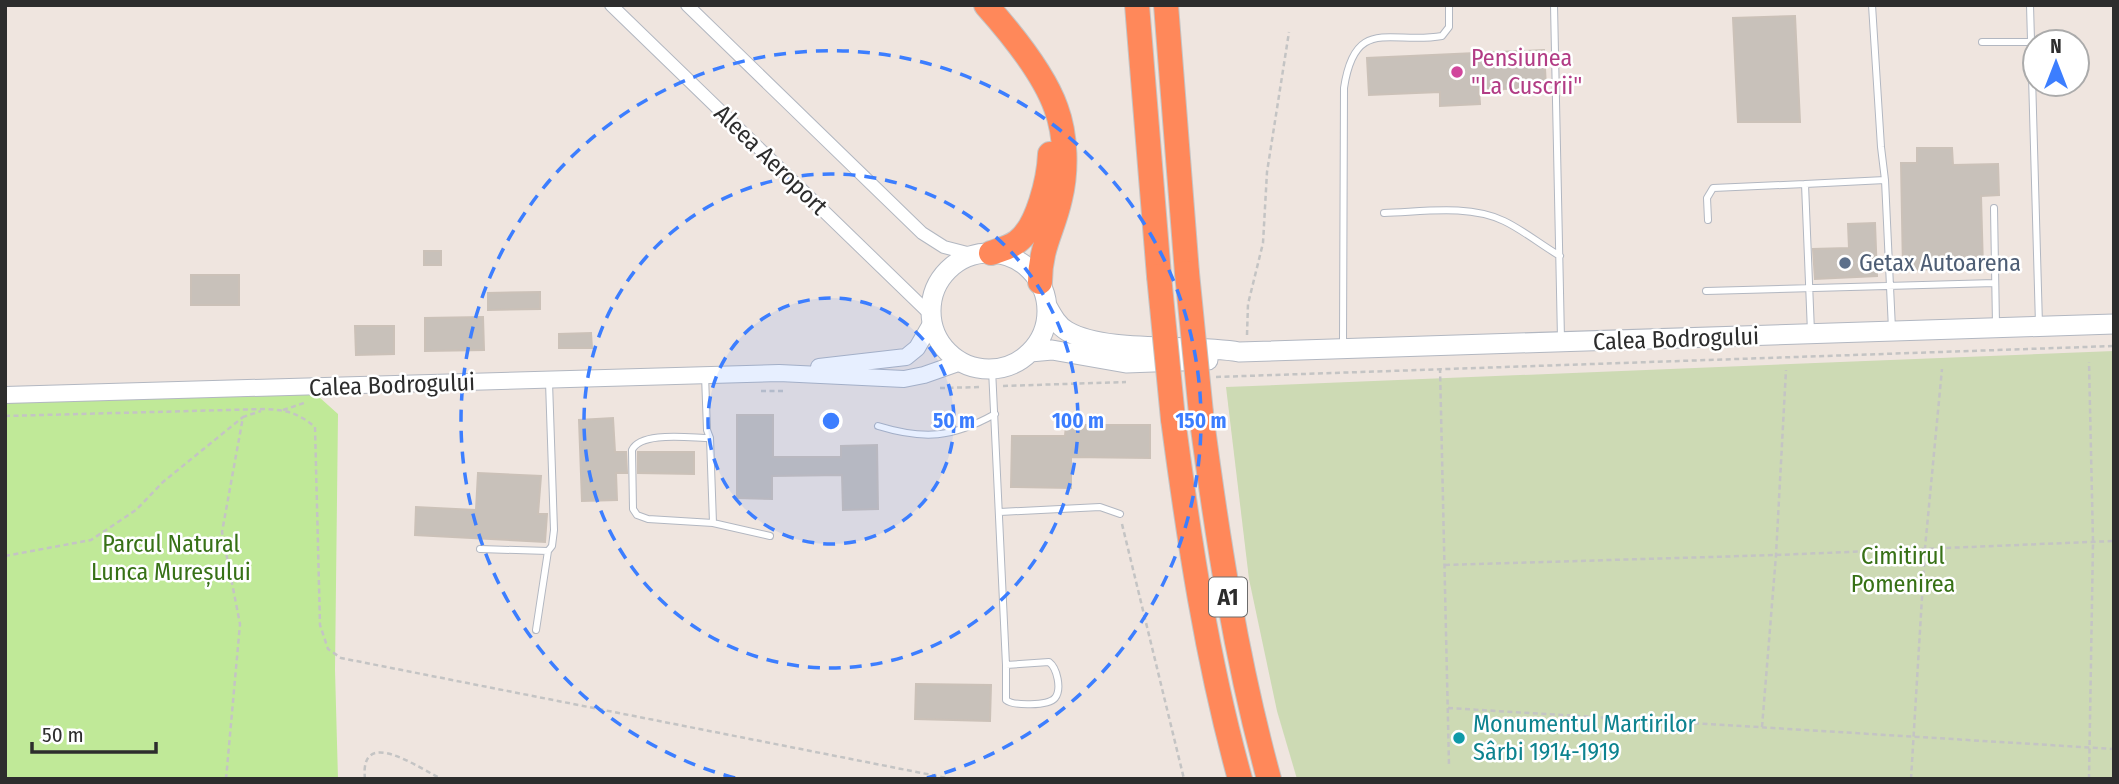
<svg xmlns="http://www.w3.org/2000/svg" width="2119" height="784" font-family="'Fira Sans Condensed',sans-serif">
  <rect width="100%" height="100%" fill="#efe5df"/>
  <path fill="#c0e998" d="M309,388L338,414L335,670L338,779H5V397Z"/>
  <path fill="#cddab4" d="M2114,351V779H1297L1277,711L1249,579L1226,387Z"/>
  <path fill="#c8c1ba" stroke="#cbc1b8" stroke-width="2" d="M1795,16L1800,122H1738L1733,18Z
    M1544,50L1546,87L1479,90L1480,104L1440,106V92L1369,95L1367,58Z
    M1917,148H1952L1953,165L1998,164L1999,195L1981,196L1983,268L1903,270L1901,163H1917Z
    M1875,223L1877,276L1815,279L1813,249L1849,248L1848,224Z
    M424,251H441V265H424Z
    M191,275H239V305H191Z
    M540,292V309L488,310V293Z
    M483,317L484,350L425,351V318Z
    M355,326H394V354L356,355Z
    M591,333L592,348H559V334Z
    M737,415H773V457H841V446L877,445L878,509L843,510L842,475L772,476V499L737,498Z
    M613,418L615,452H626L627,473H616L617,500L582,501L579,420Z
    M1066,425H1150V458L1071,457V488L1011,487L1012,436H1065Z
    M638,452H694V474L638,473Z
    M478,473L541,476L538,514H547L545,542L415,535L416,507L476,510Z
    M916,684L991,685L990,721L915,719Z"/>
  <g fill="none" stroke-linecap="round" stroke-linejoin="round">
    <g stroke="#b2b7c1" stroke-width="8">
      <path id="service" d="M1554,5L1561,339
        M1872,5L1881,147L1885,180
        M2030,5L2039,325
        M1982,42H2031
        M1994,208L1996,325
        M1384,213C1422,212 1468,204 1504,221C1523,230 1541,245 1560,256
        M1708,220L1707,198L1713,188L1805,184
        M1706,291L1995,283
        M1811,332L1805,184L1885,180L1892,329
        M1343,344L1344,88C1355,15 1391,45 1442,36L1449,27V5
        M992,369L1006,665
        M705,375L707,430L710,438L713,523
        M878,426C924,440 952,438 995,414
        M710,438C690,438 641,431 632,450L633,509L637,515L648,519L713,523L770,536
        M1000,512L1100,507L1120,514
        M480,549L548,551
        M536,630L548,551L552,546L554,530L549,382
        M1049,662C1057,668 1062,689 1055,698C1048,706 1013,706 1006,700V665Z"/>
    </g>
    <g stroke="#b2b7c1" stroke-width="14">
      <path id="minor" d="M611,5L931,315
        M687,5L922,233L944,247L975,255"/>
    </g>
    <g stroke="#b2b7c1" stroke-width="18">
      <path id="tertiary" d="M819,367L906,357L917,348L932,322
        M5,395L779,373L904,379L924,375L961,362"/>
    </g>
    <g stroke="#b2b7c1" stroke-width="21">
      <path id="secondary" d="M931 311a58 58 0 1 1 116 0a58 58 0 1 1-116 0Z
        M1047,306C1052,315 1057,325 1067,331C1107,354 1192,343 1239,352L2114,324
        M1030,352L1052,350L1126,363L1208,360"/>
    </g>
    <g stroke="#c4c4c4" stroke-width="26">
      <path id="motorway" d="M986,5C1010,32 1044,74 1056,108C1066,135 1067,171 1060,199C1053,231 1040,247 1040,282
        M1137,5L1159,276
        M1166,5L1187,273
        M991,253C999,250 1009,248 1017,242C1038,227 1049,178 1050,154
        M1201,413C1217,536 1236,659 1269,779
        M1173,419C1189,540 1207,660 1240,779"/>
    </g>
    <path stroke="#c4c4c4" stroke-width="2.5" stroke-dasharray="5 3.5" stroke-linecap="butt" d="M1247,335L1248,304L1263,243L1267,172L1289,32
      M1440,368L1449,765
      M1216,377L2114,346
      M1003,386L1126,382
      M940,388L982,387
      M761,391H786
      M283,410L304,403
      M5,416L265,409C287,410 298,413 315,427L320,625L328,649L341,658L952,779
      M1122,524L1184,779
      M5,556L91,540L136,510L163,482L243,417
      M1445,565L1776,555L2114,541
      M1448,708L2114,749
      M1762,727L1776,555L1786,370
      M226,779L240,624L222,532L243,417L261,411
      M365,779C359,724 421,770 442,779
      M1911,779L1925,548L1942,369
      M2089,779L2093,542L2089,362"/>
    <use href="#service" stroke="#fff" stroke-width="6"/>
    <use href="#minor" stroke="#fff" stroke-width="12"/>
    <use href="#tertiary" stroke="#fff" stroke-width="16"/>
    <use href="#secondary" stroke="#fff" stroke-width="19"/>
    <use href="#motorway" stroke="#ff885a" stroke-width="24"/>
    <g stroke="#c4c4c4" stroke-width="26" stroke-linecap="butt">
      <path id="motorway-bridge" d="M1187,273L1201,413
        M1159,276L1173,419"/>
    </g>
    <use href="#motorway-bridge" stroke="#ff885a" stroke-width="24"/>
  </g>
  <circle cx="831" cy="421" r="123" fill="#3c7eff" fill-opacity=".12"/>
  <g fill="none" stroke="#3c7eff" stroke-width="3.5" stroke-dasharray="12 9">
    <circle cx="831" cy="421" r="123"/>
    <circle cx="831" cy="421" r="247"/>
    <path d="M735 778A370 370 0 1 1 927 778"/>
  </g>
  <circle fill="#d1479c" stroke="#fff" stroke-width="2.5" cx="1457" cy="72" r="7"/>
  <circle fill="#5c6f8a" stroke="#fff" stroke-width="2.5" cx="1845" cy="263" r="7"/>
  <circle fill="#0f9aa8" stroke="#fff" stroke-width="2.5" cx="1459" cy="738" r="7"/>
  <g text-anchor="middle" stroke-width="5" stroke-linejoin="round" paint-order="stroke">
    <rect fill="#fff" stroke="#6c6c6c" stroke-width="2" x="1209" y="577.5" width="38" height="39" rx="5"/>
    <g font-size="23" font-weight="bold" fill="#2d2d2d">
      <text x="1228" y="605">A1</text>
    </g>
    <g font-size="24" fill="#b23c85" stroke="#fff" text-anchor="start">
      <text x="1471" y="66">Pensiunea<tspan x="1471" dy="28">"La Cuscrii"</tspan></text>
    </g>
    <g font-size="24" fill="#2d2d2d" stroke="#fff">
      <text transform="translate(771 160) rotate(44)" y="8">Aleea Aeroport</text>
      <text transform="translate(1676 339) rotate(-2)" y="8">Calea Bodrogului</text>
      <text transform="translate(392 385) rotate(-2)" y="8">Calea Bodrogului</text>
    </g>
    <g font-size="24" fill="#4e5e75" stroke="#fff" text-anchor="start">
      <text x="1859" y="271">Getax Autoarena</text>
    </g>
    <g font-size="24" fill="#377116" stroke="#fff">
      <text x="171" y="552">Parcul Natural<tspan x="171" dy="28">Lunca Mureșului</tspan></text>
      <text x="1903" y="564">Cimitirul<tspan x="1903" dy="28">Pomenirea</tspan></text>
    </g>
    <g font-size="24" fill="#0d838f" stroke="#fff" text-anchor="start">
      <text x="1473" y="732">Monumentul Martirilor<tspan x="1473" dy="28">Sârbi 1914-1919</tspan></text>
    </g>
  </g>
  <circle cx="831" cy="421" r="10" fill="#3c7eff" stroke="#fff" stroke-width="3.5"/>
  <g font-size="21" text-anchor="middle" font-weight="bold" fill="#3c7eff" stroke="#fff" stroke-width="5" stroke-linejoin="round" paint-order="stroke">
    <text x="954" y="428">50 m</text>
    <text x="1078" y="428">100 m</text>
    <text x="1201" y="428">150 m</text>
  </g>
  <rect width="2119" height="784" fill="none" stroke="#2d2d2d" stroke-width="14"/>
  <g transform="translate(2056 63)"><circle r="33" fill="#ffffff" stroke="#ababab" stroke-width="2"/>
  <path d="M0-5L12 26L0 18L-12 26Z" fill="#3c7eff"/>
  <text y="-10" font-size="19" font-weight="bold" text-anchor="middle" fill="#2d2d2d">N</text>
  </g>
  <path d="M32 742v10h124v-10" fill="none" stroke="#2d2d2d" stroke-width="3.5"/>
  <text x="42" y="742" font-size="21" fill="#2d2d2d" stroke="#ffffff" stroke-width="5" paint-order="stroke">50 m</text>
</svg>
